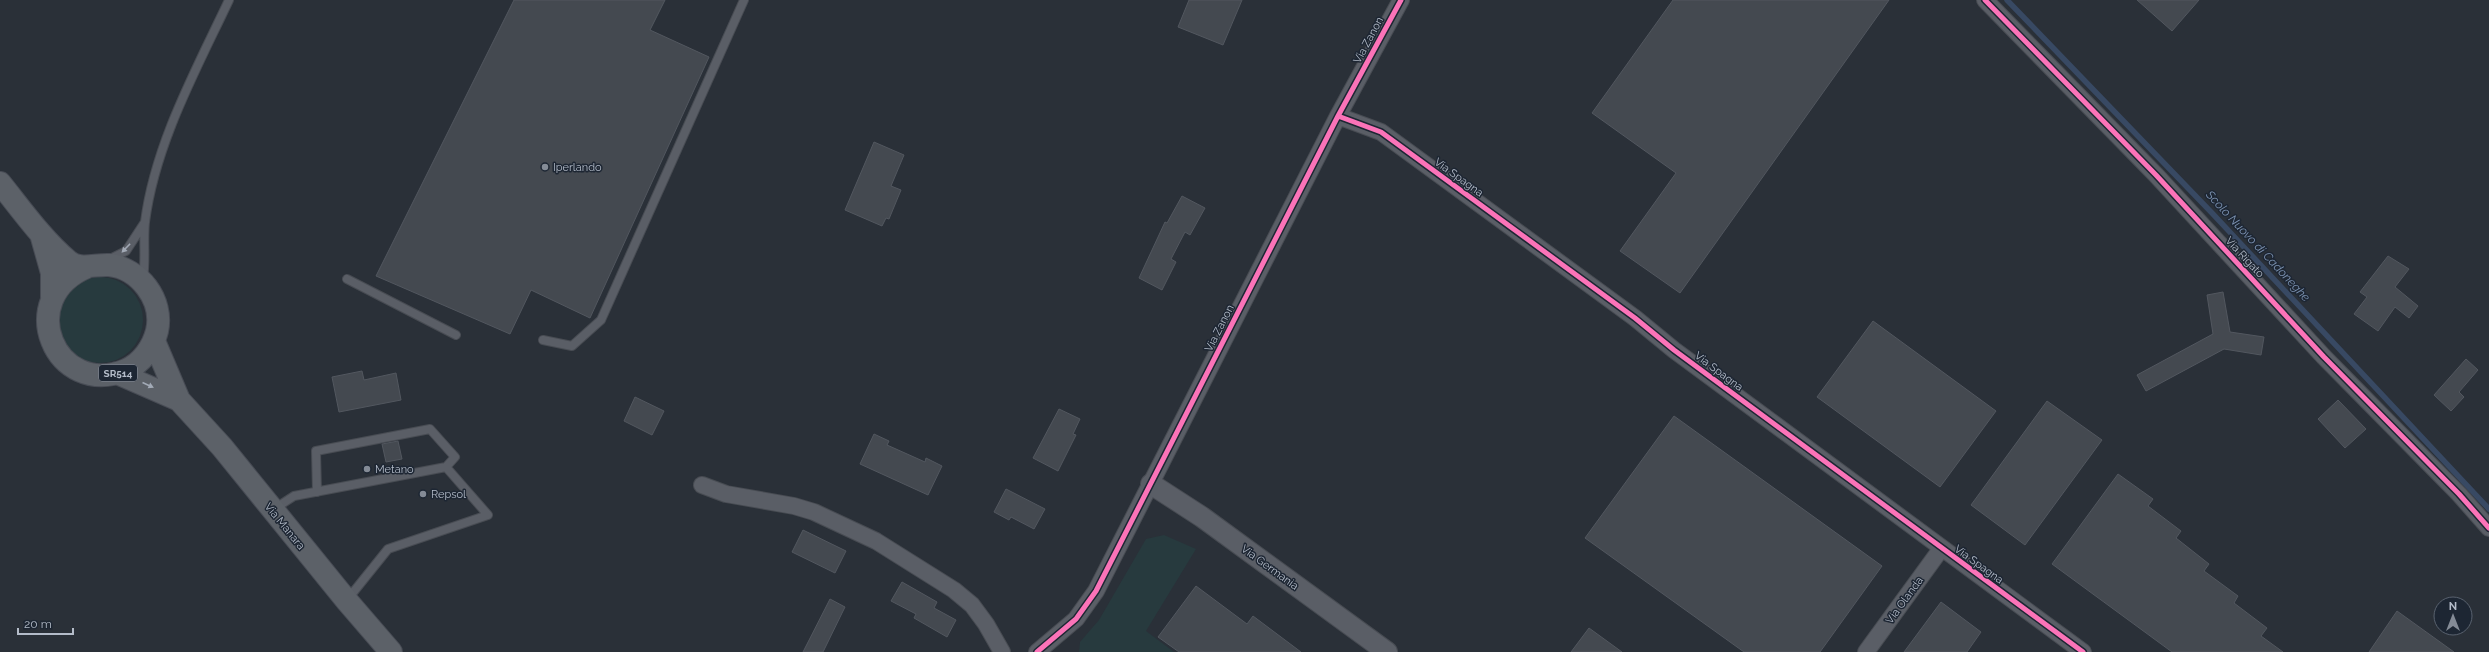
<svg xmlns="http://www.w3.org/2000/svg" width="2489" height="652" font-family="Raleway,sans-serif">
  <rect width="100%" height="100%" fill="#2a3038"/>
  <path fill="#273a3e" d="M57 320a43 43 0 1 1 86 0a43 43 0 1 1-86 0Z
    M1164,535L1196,549L1146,631L1174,652H1079L1080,642L1099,620L1146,539Z"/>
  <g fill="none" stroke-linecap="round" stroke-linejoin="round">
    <path stroke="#384963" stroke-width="5.5" d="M2007,0L2212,213L2489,509"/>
  </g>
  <path fill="#444950" stroke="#52575f" d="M514,0H665L650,30L709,57L590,318L531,290L510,334L376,276Z
    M1189,0H1242L1223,45L1178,27Z
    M1673,0H1889L1680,293L1620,251L1676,173L1592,113Z
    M2137,0H2199L2172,31Z
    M874,142L904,155L891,186L901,190L889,219L886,218L882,226L845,210Z
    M1182,196L1205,208L1190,235L1185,232L1171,259L1176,262L1162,290L1139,278L1165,222L1167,223Z
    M2388,256L2409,269L2395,287L2418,306L2409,318L2395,307L2378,331L2354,314L2367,297L2360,292Z
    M2223,292L2230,332L2264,337L2261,355L2224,349L2146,391L2137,375L2213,334L2207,295Z
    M1873,321L1996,411L1940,487L1817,397Z
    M2466,359L2478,370L2459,392L2464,397L2451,411L2434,395Z
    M362,371L364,380L396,373L401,400L339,412L332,377Z
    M635,397L664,411L652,435L624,421Z
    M2338,400L2366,429L2345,448L2318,419Z
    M2047,401L2102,440L2025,545L1971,505Z
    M1059,409L1080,419L1073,434L1076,435L1058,471L1033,458Z
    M1674,416L1882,566L1820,652H1744L1585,538Z
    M874,434L889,441L887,445L925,462L926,458L942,466L928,495L860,464Z
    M398,441L402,459L386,462L382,444Z
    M2118,474L2153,499L2148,506L2181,531L2176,538L2209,564L2204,571L2238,596L2234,603L2267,628L2261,636L2283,652H2172L2052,564Z
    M1006,489L1045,509L1034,529L1011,517L1009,520L994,512Z
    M803,530L846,551L835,573L792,552Z
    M902,582L937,602L934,608L956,620L947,637L914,618L916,614L891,601Z
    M1196,586L1247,624L1253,616L1301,652H1179L1158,637Z
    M830,599L845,607L823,652H803Z
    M1941,602L1981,632L1967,652H1904Z
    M2397,611L2454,652H2369Z
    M1589,628L1622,652H1571Z"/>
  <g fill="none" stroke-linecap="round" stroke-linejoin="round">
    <g stroke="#484c53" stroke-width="10">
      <path id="service" d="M108,260L126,251L145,222
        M143,279C146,260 143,241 145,222C155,144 196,70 229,0
        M347,279L456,335
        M543,340L572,346L601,320L744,0
        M317,492L316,451L430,429L455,457L446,467
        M274,509L294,496L446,467L488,515L388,549L347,600"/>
    </g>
    <g stroke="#484c53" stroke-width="18">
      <path id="minor" d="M1985,0L2156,175L2324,357L2459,494L2489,528
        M1338,116L1381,132L1635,318L1674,350L2083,652
        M702,485L726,494L794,506L814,512L876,541L954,590L972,605L986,624L1002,652
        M1037,652L1076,619L1096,591L1338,116L1401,0
        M1866,652L1941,549"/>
    </g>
    <g stroke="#484c53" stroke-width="22">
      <path id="tertiary" d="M1151,484L1202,517L1387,652"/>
    </g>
    <g stroke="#484c55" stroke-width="24">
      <path id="primary" d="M0,183C21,209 42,239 68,261C79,271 95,264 109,265C139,268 164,300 157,331C153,347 142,363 126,370C55,399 13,298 87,267
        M41,234L52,273V297
        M154,341L179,400L222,447L347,601L391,652
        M117,373L179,400"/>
    </g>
    <use href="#service" stroke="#5a5e66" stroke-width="8"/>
    <use href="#minor" stroke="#5a5e66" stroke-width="16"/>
    <use href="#tertiary" stroke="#5a5e66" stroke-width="20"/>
    <use href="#primary" stroke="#5c6168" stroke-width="22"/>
    <g stroke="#1d2633" stroke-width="8">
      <path id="cycleway" d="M1985,0L2156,175L2324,357L2459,494L2489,528
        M1338,116L1381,132L1635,318L1674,350L2083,652
        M1037,652L1076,619L1096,591L1338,116L1401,0"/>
    </g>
    <use href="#cycleway" stroke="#fb73b8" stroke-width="5"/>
  </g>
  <defs><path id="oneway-solid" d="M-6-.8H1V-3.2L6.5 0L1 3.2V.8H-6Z"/></defs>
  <use fill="#a2a9b5" href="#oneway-solid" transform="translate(126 248) rotate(134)"/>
  <use fill="#a2aab6" href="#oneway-solid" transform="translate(148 385) rotate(24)"/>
  <g fill="#848b96" stroke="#1d2633" stroke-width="1.5">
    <circle cx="545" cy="167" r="4"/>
    <circle cx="367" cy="469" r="4"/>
    <circle cx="423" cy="494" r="4"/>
  </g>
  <g text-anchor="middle" stroke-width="3" stroke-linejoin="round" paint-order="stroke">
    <rect fill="#1d2633" stroke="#878f9c" stroke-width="1" x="99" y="365" width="38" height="16" rx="3"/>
    <g font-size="10" font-weight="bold" fill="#b4bcc9">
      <text x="118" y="377">SR514</text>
    </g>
    <g font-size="11" fill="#b4bcc9" stroke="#1d2633">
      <text transform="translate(1368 40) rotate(-62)" y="4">Via Zanon</text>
      <text transform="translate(1459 177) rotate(36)" y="4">Via Spagna</text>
      <text transform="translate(2245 257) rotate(47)" y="4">Via Rigato</text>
      <text transform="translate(1219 328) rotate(-63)" y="4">Via Zanon</text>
      <text transform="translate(1719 371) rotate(37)" y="4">Via Spagna</text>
      <text transform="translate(285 526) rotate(51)" y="4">Via Manara</text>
      <text transform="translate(1979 564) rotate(36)" y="4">Via Spagna</text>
      <text transform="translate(1270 567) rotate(36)" y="4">Via Germania</text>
      <text transform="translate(1904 600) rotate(-54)" y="4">Via Olanda</text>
    </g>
    <g font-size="11" fill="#b4bcc9" stroke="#1d2633" text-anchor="start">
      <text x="553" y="171">Iperlando</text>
      <text x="375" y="473">Metano</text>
      <text x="431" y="498">Repsol</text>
    </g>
    <g font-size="12" font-style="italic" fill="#7c92b1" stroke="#1d2633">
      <text transform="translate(2258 246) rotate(47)" y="4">Scolo Nuovo di Cadoneghe</text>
    </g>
  </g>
  <g transform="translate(2453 616)"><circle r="19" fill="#1d2633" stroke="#59626f"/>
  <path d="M0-3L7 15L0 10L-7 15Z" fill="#848b96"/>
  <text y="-6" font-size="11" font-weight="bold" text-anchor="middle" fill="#b4bcc9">N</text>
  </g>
  <path d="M18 628v6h55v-6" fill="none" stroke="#b4bcc9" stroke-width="2"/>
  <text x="24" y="628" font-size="12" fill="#b4bcc9" stroke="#1d2633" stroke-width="3" paint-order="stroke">20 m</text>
</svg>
